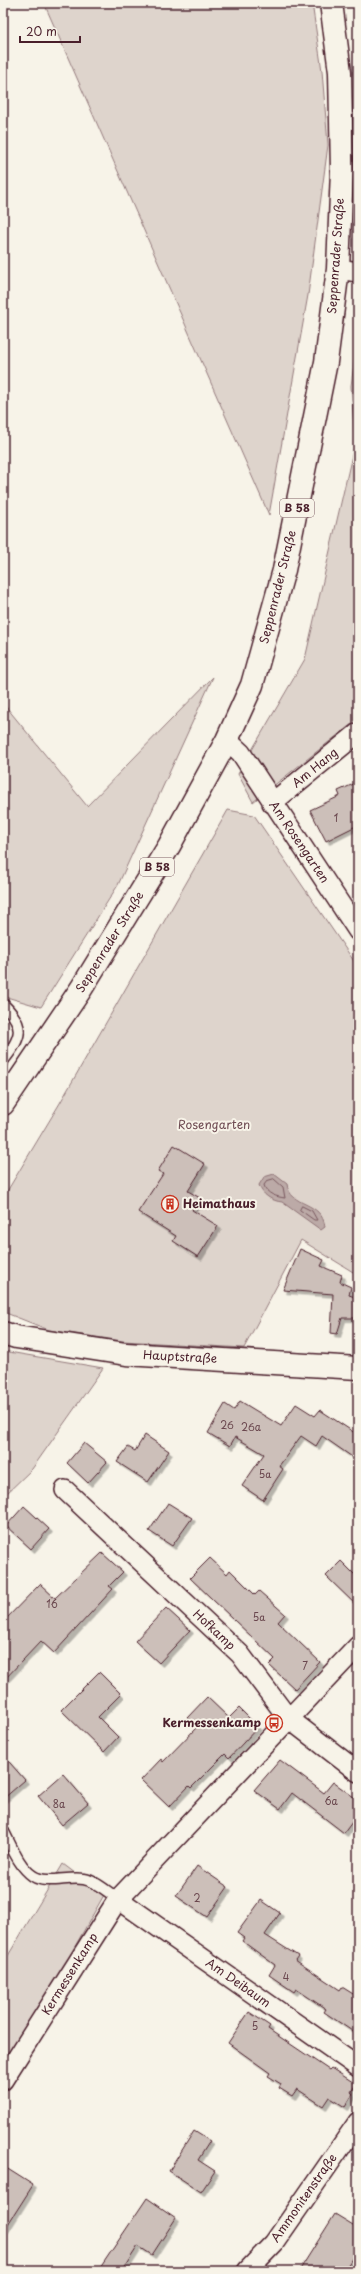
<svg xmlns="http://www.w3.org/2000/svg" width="361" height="2274" font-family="'Playpen Sans',sans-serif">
  <defs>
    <filter id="shadow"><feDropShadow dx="3.5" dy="3.5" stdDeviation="0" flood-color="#0004"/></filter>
  </defs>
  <rect width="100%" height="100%" fill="#f7f3e8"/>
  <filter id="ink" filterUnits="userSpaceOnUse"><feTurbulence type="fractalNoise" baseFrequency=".025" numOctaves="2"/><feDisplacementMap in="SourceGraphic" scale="8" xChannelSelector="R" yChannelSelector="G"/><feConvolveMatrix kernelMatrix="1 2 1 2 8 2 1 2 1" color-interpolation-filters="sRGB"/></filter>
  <g filter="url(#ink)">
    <path fill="#ded4cc" stroke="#947a7c" d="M44,3H312L322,71L328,145L308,295L269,515Z
      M358,333V719L253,802L238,774L305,659L355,442L351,386Z
      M213,677L118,885L41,1007L3,996V703L87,806Z
      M228,810L254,815L358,967V1275L301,1240L244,1348L123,1341L49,1330L6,1313L3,1309V1198L60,1103Z
      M3,1351L103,1368L32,1469L3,1497Z
      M63,1864L104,1895L12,2058L3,2050V1964Z"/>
    <path fill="#bcaaa7" stroke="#8e7275" d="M274,1174L287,1184C290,1208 322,1200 325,1227L321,1230L282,1202C272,1201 262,1195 259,1185L264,1177Z"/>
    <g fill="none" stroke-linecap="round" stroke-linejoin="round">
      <path stroke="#78575d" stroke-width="1" d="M274,1179L283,1187L285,1198C277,1197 266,1194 264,1185L267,1181Z
        M302,1206L312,1211L317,1220H314L300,1210Z"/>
    </g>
    <path fill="#ccbfb9" stroke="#4a1f2b" filter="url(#shadow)" d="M358,782V831L356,826L326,841L310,810L340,796L338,791Z
      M174,1145L205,1164L188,1191L200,1198L192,1210L218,1226L198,1257L173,1241L176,1236L138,1212L163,1174L158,1171Z
      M300,1249L324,1260L321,1266L342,1275L340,1282L351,1287L349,1295L358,1298V1318H342L337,1334L331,1333L333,1294L283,1290Z
      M240,1401L281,1426L296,1404L315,1416L320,1410L358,1435V1461L322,1436L316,1446L301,1436L279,1466L283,1469L263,1500L242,1486L264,1454L235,1437L230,1446L208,1433L225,1404L234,1410Z
      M145,1435L169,1451L148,1482L117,1462L128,1447L135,1451Z
      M84,1443L107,1462L88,1483L67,1463Z
      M168,1503L192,1518L172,1546L149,1531Z
      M24,1506L49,1529L31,1549L6,1526Z
      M102,1553L123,1572L109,1586L113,1589L54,1653L41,1641L3,1681V1622L40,1584L55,1598Z
      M210,1558L227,1574L230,1570L255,1595L259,1591L285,1614L278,1622L320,1662L295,1689L269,1665L275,1659L190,1578Z
      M341,1561L358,1578V1607L326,1576Z
      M166,1608L190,1630L159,1663L135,1641Z
      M99,1672L121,1694L98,1717L118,1737L104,1752L61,1710Z
      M207,1697L229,1718L239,1708L258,1727L229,1758L225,1754L191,1788L189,1786L169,1807L141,1780L161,1759L163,1762L197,1727L187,1718Z
      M3,1755L25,1780L3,1799Z
      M280,1760L324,1793L333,1782L358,1800V1814L344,1833L292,1793L280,1809L254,1790Z
      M63,1774L88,1803L62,1825L38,1796Z
      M197,1866L228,1887L207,1917L176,1896Z
      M261,1900L280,1913L265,1935L298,1956L295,1960L340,1990L342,1987L358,1997V2035L324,2012L326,2009L296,1989L294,1992L269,1975L275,1965L242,1941L244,1938L237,1933Z
      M249,2012L270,2026L268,2029L329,2070L331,2068L356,2084L351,2092L353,2094L345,2107L329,2097L323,2106L297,2089L292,2096L279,2088L281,2084L268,2076L270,2073L228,2043Z
      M194,2131L210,2141L198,2160L215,2171L201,2192L169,2171Z
      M3,2166L33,2185L3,2232Z
      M147,2198L176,2218L152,2255L138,2246L122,2271H98Z
      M335,2214L358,2228V2249L344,2271H299Z"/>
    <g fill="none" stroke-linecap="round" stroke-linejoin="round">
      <g stroke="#4a1f2b" stroke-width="13">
        <path id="service" d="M3,1004C26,1026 22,1037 3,1061
          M3,1830C11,1845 19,1867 33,1876C47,1885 68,1876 84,1879C96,1881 108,1892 118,1899"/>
      </g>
      <g stroke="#4a1f2b" stroke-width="22">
        <path id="minor" d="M338,269L358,272
          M227,740L241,753L358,931
          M272,803L358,733
          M65,1490L240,1654L288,1718L358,1772
          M118,1899L358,2067
          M3,2080L118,1899L358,1646
          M247,2271L274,2243L358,2122"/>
      </g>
      <g stroke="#4a1f2b" stroke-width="25">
        <path id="tertiary" d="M3,1333L16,1337L126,1354L358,1368"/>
      </g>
      <g stroke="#4a1f2b" stroke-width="25">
        <path id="primary" d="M3,1104L81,989L169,846L227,740L252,685L284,570L326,362L338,269L342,170L340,72L331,3"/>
      </g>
      <use href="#service" stroke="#f7f3e8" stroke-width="10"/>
      <use href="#minor" stroke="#f7f3e8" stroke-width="19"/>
      <use href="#tertiary" stroke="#f7f3e8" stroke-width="22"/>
      <use href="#primary" stroke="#f7f3e8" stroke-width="22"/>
    </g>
  </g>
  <defs>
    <g id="building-ring" transform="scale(0.9)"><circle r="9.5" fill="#f7f3e8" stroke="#c8321e" stroke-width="1.5"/><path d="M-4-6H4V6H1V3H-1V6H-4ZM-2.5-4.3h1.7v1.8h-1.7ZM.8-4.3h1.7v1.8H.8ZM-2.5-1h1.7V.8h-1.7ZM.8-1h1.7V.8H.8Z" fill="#c8321e"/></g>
    <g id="bus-ring" transform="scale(0.9)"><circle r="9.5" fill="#f7f3e8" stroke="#c8321e" stroke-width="1.5"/><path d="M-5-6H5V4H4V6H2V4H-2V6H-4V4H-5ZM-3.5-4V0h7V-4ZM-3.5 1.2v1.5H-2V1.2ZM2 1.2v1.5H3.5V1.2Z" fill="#c8321e"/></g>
  </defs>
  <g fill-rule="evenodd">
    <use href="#building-ring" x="170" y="1204"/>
    <use href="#bus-ring" x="274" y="1723"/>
  </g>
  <g text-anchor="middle" stroke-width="4" stroke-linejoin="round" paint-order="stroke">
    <g font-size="10" fill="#6a474e">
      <text x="336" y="822">1</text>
      <text x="227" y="1429">26</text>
      <text x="251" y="1431">26a</text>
      <text x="265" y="1478">5a</text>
      <text x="52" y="1608">16</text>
      <text x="259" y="1621">5a</text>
      <text x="305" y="1670">7</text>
      <text x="331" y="1805">6a</text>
      <text x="59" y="1808">8a</text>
      <text x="197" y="1902">2</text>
      <text x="286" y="1981">4</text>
      <text x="255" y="2030">5</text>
    </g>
    <g fill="#f7f3e8" stroke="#7e5f64" stroke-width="1">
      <rect x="280" y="499" width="34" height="18" rx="3"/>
      <rect x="140" y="858" width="34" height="18" rx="3"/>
    </g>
    <g font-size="11" font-weight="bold" fill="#4a1f2b">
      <text x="297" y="512">B 58</text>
      <text x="157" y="871">B 58</text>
    </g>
    <g font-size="12" fill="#4a1f2b" stroke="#f7f3e8">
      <text transform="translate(336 256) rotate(-86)" y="4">Seppenrader Straße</text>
      <text transform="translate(278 587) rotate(-76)" y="4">Seppenrader Straße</text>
      <text transform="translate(315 768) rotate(-39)" y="4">Am Hang</text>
      <text transform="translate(299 842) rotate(56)" y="4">Am Rosengarten</text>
      <text transform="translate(110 942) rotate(-58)" y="4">Seppenrader Straße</text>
      <text transform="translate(180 1357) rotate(3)" y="4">Hauptstraße</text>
      <text transform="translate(214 1630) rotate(43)" y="4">Hofkamp</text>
      <text transform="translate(70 1974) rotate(-58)" y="4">Kermessenkamp</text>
      <text transform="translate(238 1983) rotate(35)" y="4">Am Deibaum</text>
      <text transform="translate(304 2198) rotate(-55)" y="4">Ammonitenstraße</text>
    </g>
    <g font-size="12" fill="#6f4c53" stroke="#f7f3e8">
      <text x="214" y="1129">Rosengarten</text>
    </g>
    <g font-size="12" font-weight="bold" fill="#4a1f2b" stroke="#f7f3e8" text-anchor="start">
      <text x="183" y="1208">Heimathaus</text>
      <text x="261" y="1727" text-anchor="end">Kermessenkamp</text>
    </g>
  </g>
  <rect width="361" height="2274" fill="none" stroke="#f7f3e8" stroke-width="16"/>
  <rect x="8" y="8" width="345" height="2258" fill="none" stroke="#4a1f2b" stroke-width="1.5" filter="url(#ink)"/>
  <path d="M20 36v6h60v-6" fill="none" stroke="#4a1f2b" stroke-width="2"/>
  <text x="26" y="36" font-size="12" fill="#4a1f2b" stroke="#f7f3e8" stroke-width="3" paint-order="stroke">20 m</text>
</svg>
